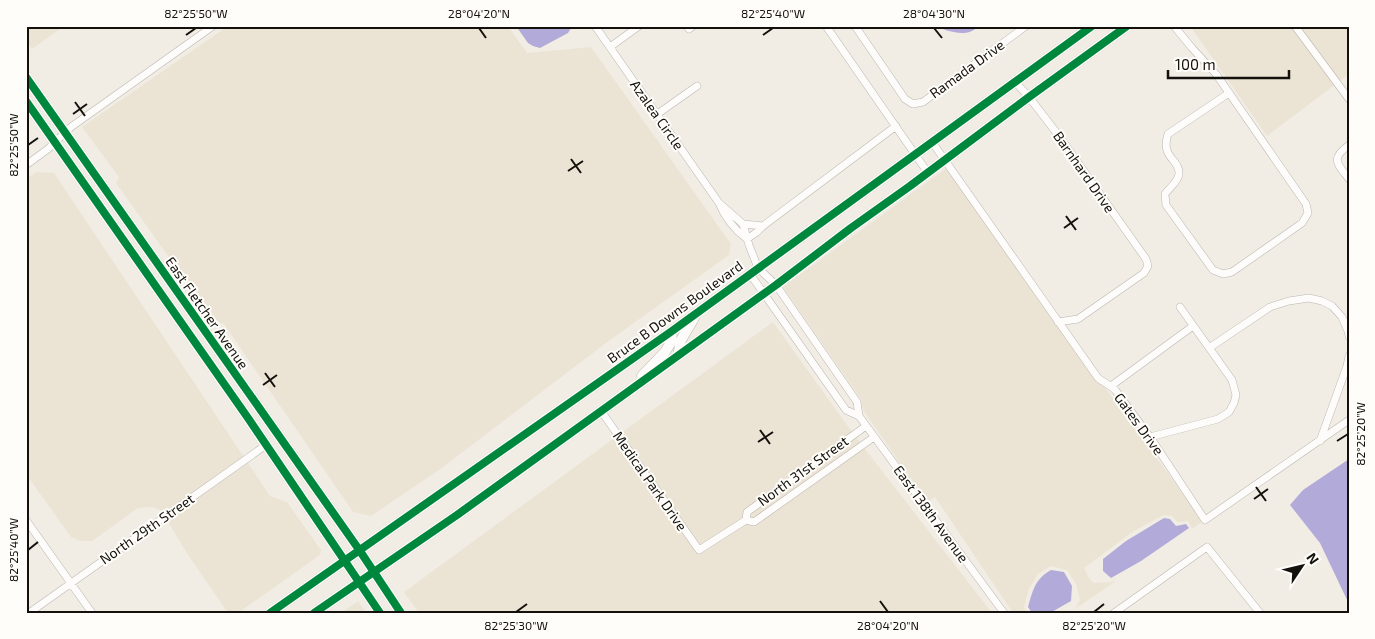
<svg xmlns="http://www.w3.org/2000/svg" width="1375" height="639" font-family="'Exo 2',sans-serif">
  <rect width="100%" height="100%" fill="#f1ede5"/>
  <path fill="#ebe4d4" d="M26,26H64L32,49L26,41Z
    M228,26H508L527,53L591,47L731,244L729,255L610,340L439,470L371,516L353,512L224,324L213,319L116,183L119,177L82,127Z
    M1190,26H1349V74L1267,136Z
    M948,167L1103,385L1203,521L1192,529L1188,521L1177,522L1172,516L1164,515L1134,531L1084,568L1089,578L1094,583L1111,582L1116,581L1075,609L1080,600L1076,584L1067,570L1051,566L1038,574L1029,589L1024,607L1027,613H1013L935,497L928,502L902,466L863,410L861,399L783,287Z
    M36,172L54,173L270,496L287,502L321,550L320,555L238,613H228L188,555L161,510L152,507L138,508L92,541H80L71,537L26,474V179Z
    M773,322L852,432L992,613H419L404,592Z
    M358,601L366,613H341Z"/>
  <path fill="#b2aad8" d="M516,26H571V28L568,33L540,48L533,46L528,43Z
    M934,26H979C966,39 949,31 934,26Z
    M1349,459V604L1320,543L1290,505L1303,490Z
    M1164,518L1170,519L1176,526L1186,524L1189,528L1141,561L1111,578L1103,571V559L1126,541Z
    M1051,570L1064,572L1072,586L1071,601L1050,613H1032L1028,607C1033,590 1035,579 1051,570Z"/>
  <g fill="none" stroke-linecap="round" stroke-linejoin="round">
    <g stroke="#b9b6b0" stroke-width="8">
      <path id="minor" d="M595,26L719,203C725,218 735,230 747,239
        M687,26L689,29L693,26
        M826,26L928,173
        M855,26L905,99L913,104L923,102L1026,26
        M1174,26L1192,48L1216,74L1306,204L1308,213L1302,223L1232,272L1223,274L1213,270L1166,205L1165,194C1169,188 1178,182 1179,174C1180,159 1160,158 1168,134L1229,93
        M1295,26L1349,99
        M610,47L639,26
        M1015,82L1029,97L1059,136L1146,259L1148,266L1144,273L1078,319L1058,322
        M656,115L697,86
        M932,142L1098,378C1104,383 1111,385 1116,391L1150,437L1205,520L1349,420
        M1349,145C1330,159 1337,163 1349,179
        M26,165L48,149L71,127L213,26
        M719,203L743,224L749,245L758,268L776,285L857,402L859,416L1004,613
        M743,224L763,226
        M747,239L757,232L763,226L896,126
        M750,274L846,410L859,416
        M1209,348L1270,307L1289,301L1309,298L1322,301L1332,306L1342,317L1348,331L1349,336
        M1111,386L1193,326
        M601,411L699,550L746,520
        M866,426L747,512L746,520L754,522L874,437
        M1150,437L1218,419L1229,412L1234,403L1236,395L1232,380L1180,307
        M1320,441L1347,366L1349,356
        M26,520L92,613
        M29,613L266,445
        M1114,613L1207,547L1260,613"/>
    </g>
    <g stroke="#b9b6b0" stroke-width="11">
      <path id="secondary" d="M26,77L360,551L401,613
        M26,101L248,418L380,613
        M678,356L681,340L694,318
        M642,376L665,352L671,342L672,331
        M270,613L672,331L1092,26
        M314,613L457,515L776,285L851,228L910,186L1029,97L1127,26"/>
    </g>
    <use href="#minor" stroke="#fdfcfb" stroke-width="7"/>
    <use href="#secondary" stroke="#fdfcfb" stroke-width="10"/>
    <g stroke="#fefdfa" stroke-width="11">
      <path id="cycleway" d="M26,77L360,551L401,613
        M26,101L248,418L380,613
        M270,613L672,331L1092,26
        M314,613L457,515L776,285L851,228L910,186L1029,97L1127,26"/>
    </g>
    <use href="#cycleway" stroke="#00873e" stroke-width="8"/>
  </g>
  <path fill="none" stroke="#14110c" stroke-width="2" d="M479,28L486,38M934,28L942,38M186,35L196,28M763,35L773,28M75,102L85,116M73,114L87,104M28,145L38,138M571,159L581,173M568,171L583,161M1066,216L1076,230M1064,228L1078,218M265,373L275,387M263,385L277,375M760,430L770,444M1337,441L1348,434M758,442L773,432M1256,487L1266,501M1254,499L1268,489M28,550L38,542M880,601L888,612M516,612L527,604M1094,612L1104,604"/>
  <g text-anchor="middle" stroke-width="4" stroke-linejoin="round" paint-order="stroke">
    <g font-size="14" fill="#14110c" stroke="#fefdfa">
      <text transform="translate(967 69) rotate(-36)" y="5">Ramada Drive</text>
      <text transform="translate(657 115) rotate(55)" y="5">Azalea Circle</text>
      <text transform="translate(1084 172) rotate(55)" y="5">Barnhard Drive</text>
      <text transform="translate(675 312) rotate(-36)" y="5">Bruce B Downs Boulevard</text>
      <text transform="translate(207 313) rotate(55)" y="5">East Fletcher Avenue</text>
      <text transform="translate(1139 424) rotate(54)" y="5">Gates Drive</text>
      <text transform="translate(803 471) rotate(-36)" y="5">North 31st Street</text>
      <text transform="translate(650 481) rotate(55)" y="5">Medical Park Drive</text>
      <text transform="translate(931 514) rotate(54)" y="5">East 138th Avenue</text>
      <text transform="translate(147 529) rotate(-35)" y="5">North 29th Street</text>
    </g>
  </g>
  <rect width="1375" height="639" fill="none" stroke="#fefdfa" stroke-width="55"/>
  <g transform="translate(1302 566) rotate(55)" stroke="#fefdfa" stroke-width="4" paint-order="stroke">
  <path d="M0-4L9 19L0 12L-9 19Z" fill="#14110c"/>
  <text y="-8" font-size="14" font-weight="bold" text-anchor="middle" fill="#14110c">N</text>
  </g>
  <path d="M1168 70v8h121v-8" fill="none" stroke="#14110c" stroke-width="2.5"/>
  <text x="1175" y="70" font-size="15" fill="#14110c" stroke="#fefdfa" stroke-width="4" paint-order="stroke">100 m</text>
  <rect x="28" y="28" width="1320" height="584" fill="none" stroke="#14110c" stroke-width="2"/>
  <g font-size="12" text-anchor="middle" fill="#14110c">
    <text x="196" y="18">82°25'50"W</text>
    <text x="479" y="18">28°04'20"N</text>
    <text x="773" y="18">82°25'40"W</text>
    <text x="934" y="18">28°04'30"N</text>
    <text transform="translate(14 145) rotate(-90)" y="4">82°25'50"W</text>
    <text transform="translate(1361 434) rotate(-90)" y="4">82°25'20"W</text>
    <text transform="translate(14 550) rotate(-90)" y="4">82°25'40"W</text>
    <text x="516" y="630">82°25'30"W</text>
    <text x="888" y="630">28°04'20"N</text>
    <text x="1094" y="630">82°25'20"W</text>
  </g>
</svg>
